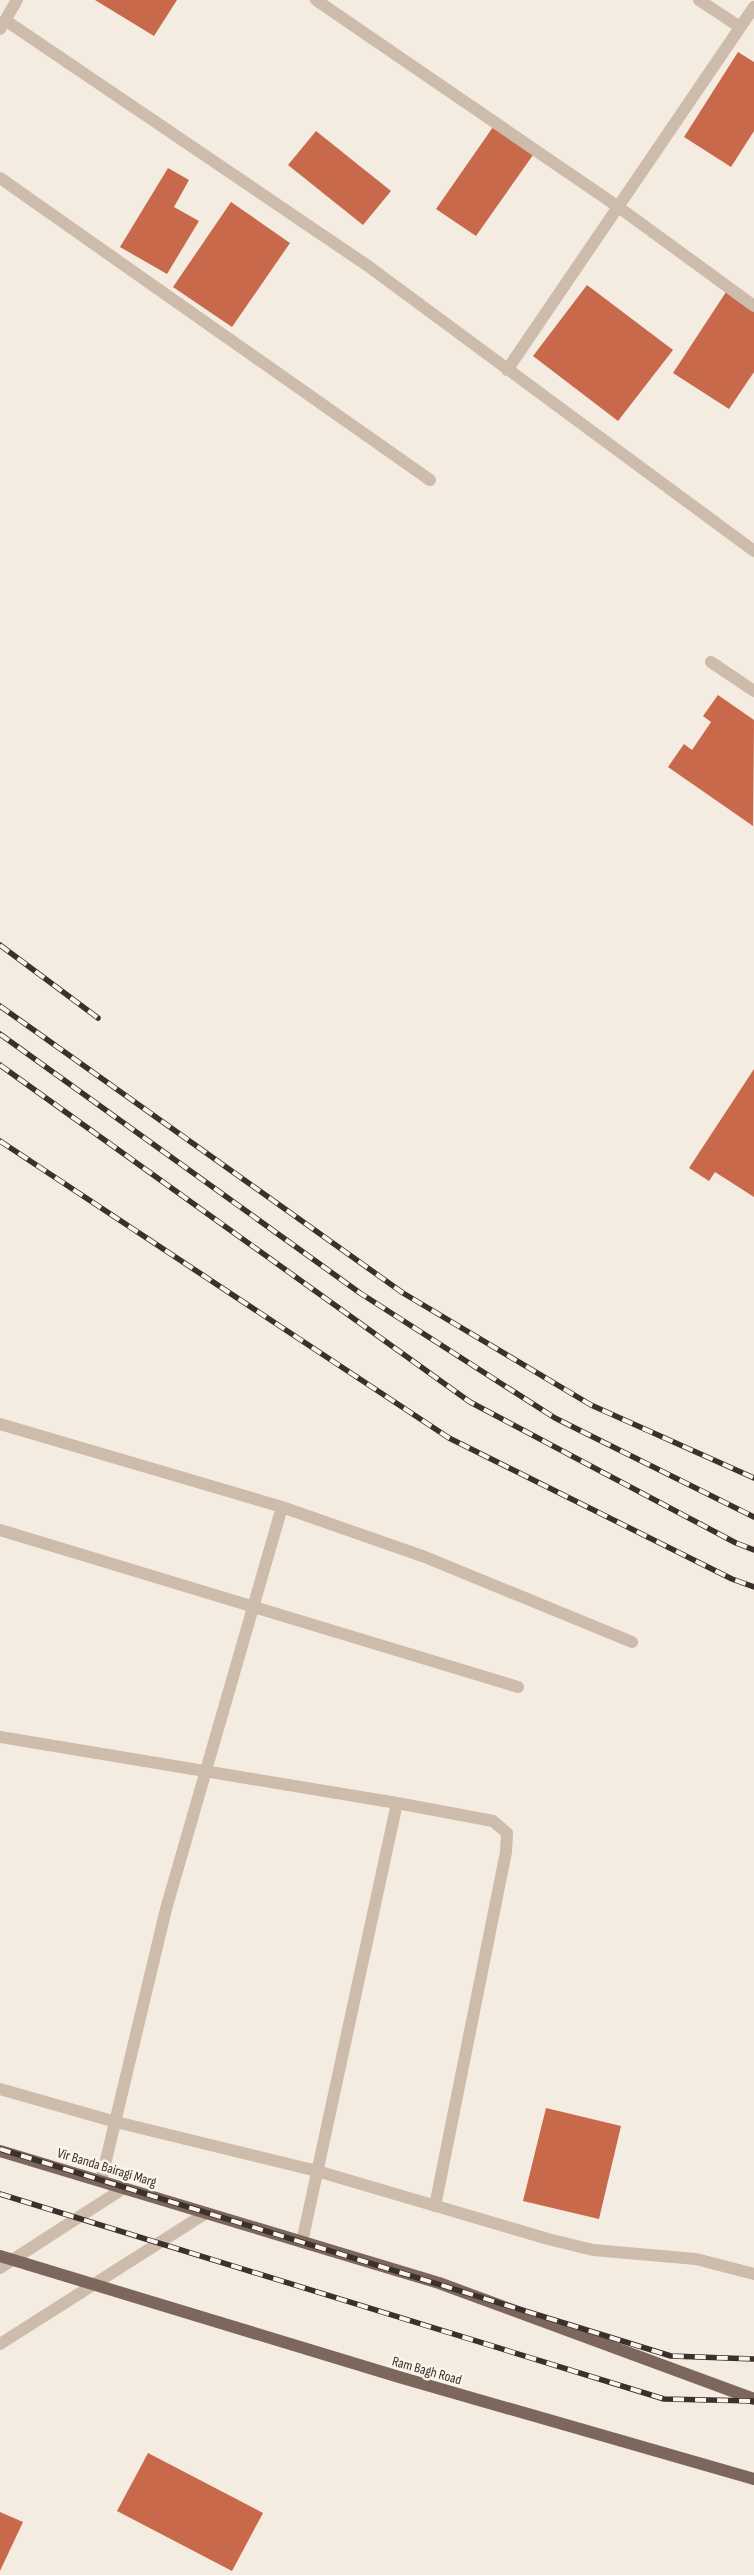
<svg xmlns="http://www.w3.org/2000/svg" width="754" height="2575" font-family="'Sofia Sans Condensed',sans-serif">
  <rect width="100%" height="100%" fill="#f4ebe1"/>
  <path fill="#c8694b" d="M95,0H177L154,36Z
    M738,52L754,62V131L731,167L684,137Z
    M493,127L533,155L476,236L436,209Z
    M316,131L391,191L363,225L288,165Z
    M168,168L189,180L174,207L199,221L167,274L120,247Z
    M231,202L290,243L232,327L173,287Z
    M587,285L673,350L618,421L533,356Z
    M726,292L754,310V372L729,409L673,373Z
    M718,695L754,720L753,826L668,767L684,744L692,750L711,722L703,716Z
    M754,1069V1197L715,1172L709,1181L689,1168Z
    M546,2108L621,2126L599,2219L523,2201Z
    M148,2453L263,2513L232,2571L117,2511Z
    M0,2512L23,2522L0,2571Z"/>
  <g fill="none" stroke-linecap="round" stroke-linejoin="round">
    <path stroke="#cdbbac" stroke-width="12" d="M316,0L617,206L754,306
      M699,0L740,27
      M5,20L368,266L754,551
      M0,29L17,0
      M0,178L430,480
      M507,370L754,7
      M711,662L754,691
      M0,1424L282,1507L425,1557L632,1642
      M0,1530L518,1687
      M0,1737L397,1803
      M0,2089L116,2122L317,2171L548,2239L593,2250L696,2259L754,2274
      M101,2181L166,1909L282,1507
      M302,2242L397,1803L493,1821L507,1833L506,1852L435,2206
      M0,2268L124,2188
      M0,2344L206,2213"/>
    <path stroke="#7d675c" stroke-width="12" d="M0,2151L439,2283L754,2399
      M0,2256L399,2377L754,2479"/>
    <g stroke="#3b302b" stroke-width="5.5">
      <path id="rail" d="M0,945L98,1018
        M0,1006L403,1293L591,1405L754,1478
        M0,1034L360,1293L555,1418L754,1517
        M0,1065L470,1402L736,1543L754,1550
        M0,1141L449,1438L732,1579L754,1587
        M0,2149L671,2356L754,2359
        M0,2194L664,2399L754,2401"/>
    </g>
    <use href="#rail" stroke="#fbf5ee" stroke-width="4" stroke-dasharray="11" stroke-linecap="butt"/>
  </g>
  <g text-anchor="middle" stroke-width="5" stroke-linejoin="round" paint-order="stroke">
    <g font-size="14" fill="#3b302b" stroke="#fbf5ee">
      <text transform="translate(107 2167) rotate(17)" y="5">Vir Banda Bairagi Marg</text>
      <text transform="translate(427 2370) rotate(16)" y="5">Ram Bagh Road</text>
    </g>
  </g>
</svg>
